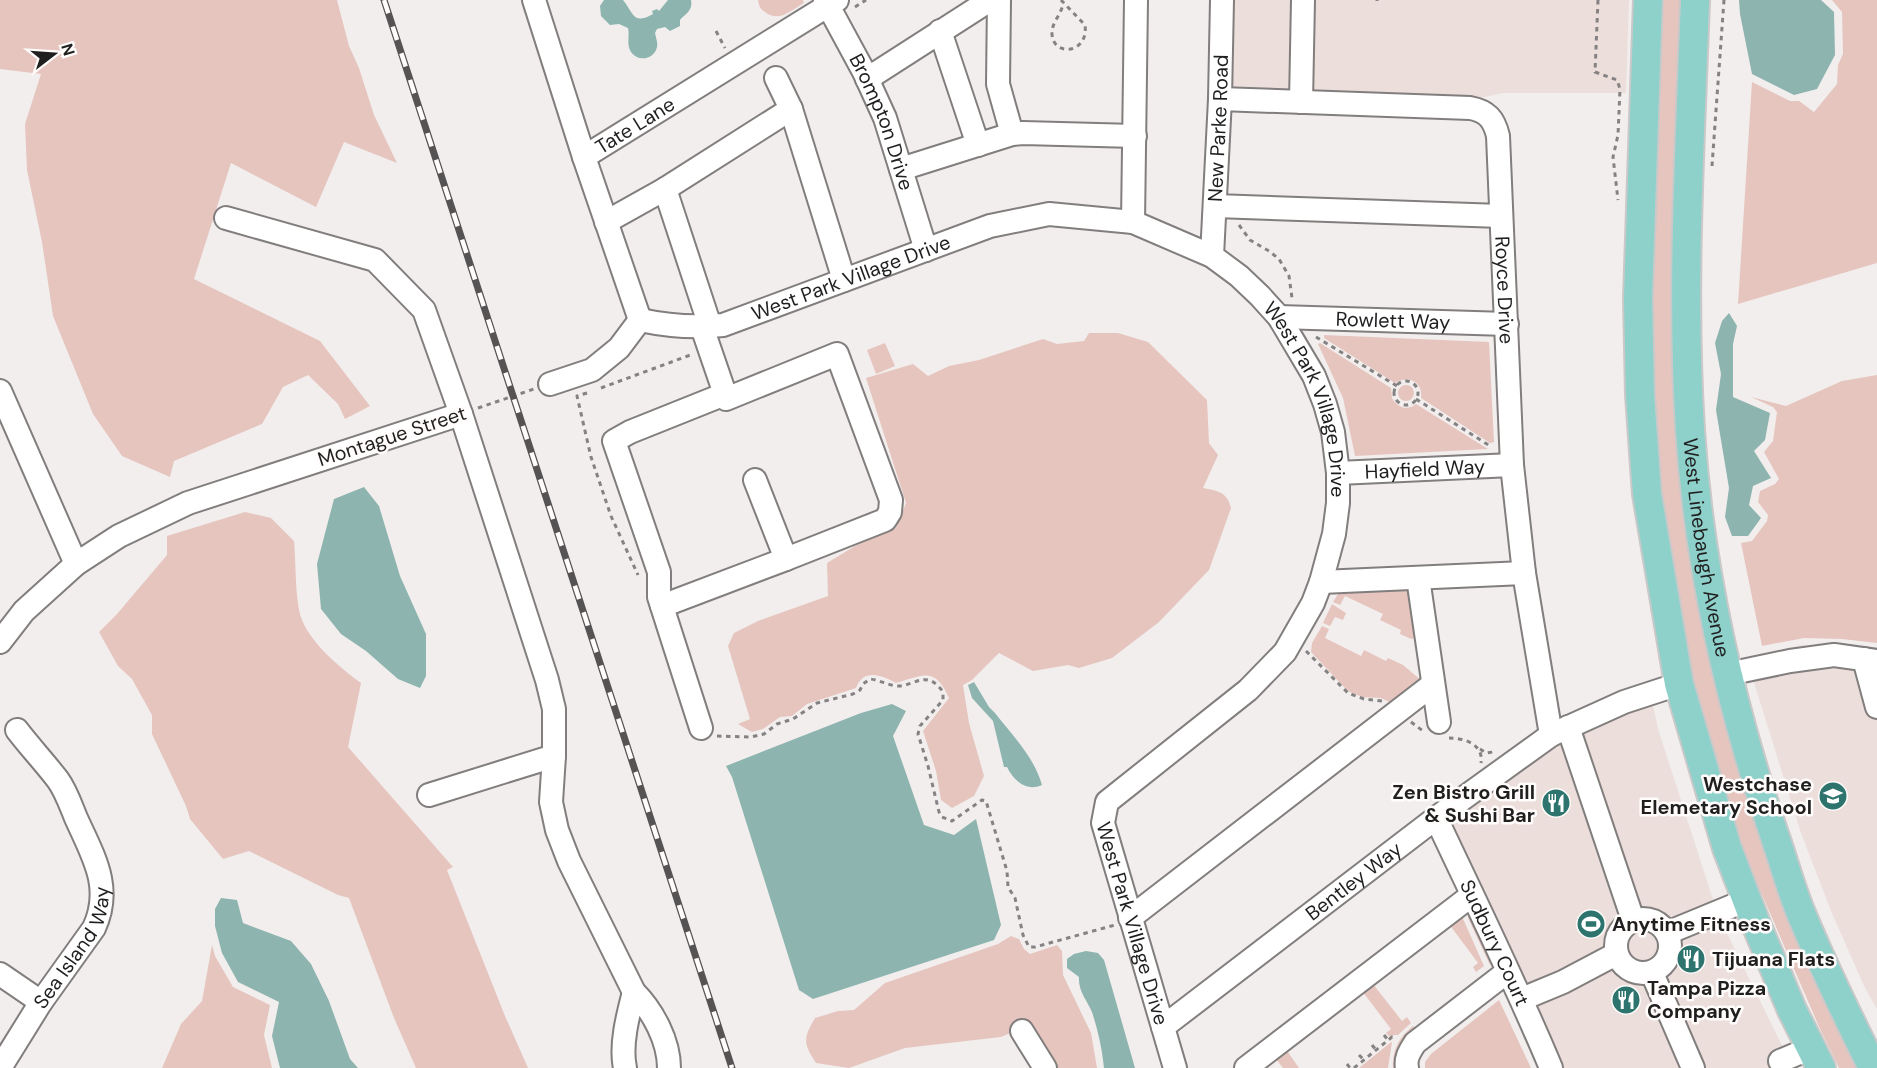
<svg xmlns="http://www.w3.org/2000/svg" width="1877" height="1068" font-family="'DM Sans',sans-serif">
  <rect width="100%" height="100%" fill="#f2eeed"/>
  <path fill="#ebdedb" d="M1231,0H1629L1626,93H1503L1470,100L1230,91Z
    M1803,645L1841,646L1877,650V1009L1864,986L1831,911L1801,833L1746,657Z
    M1652,701L1658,729L1718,915L1793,1068H1561L1447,821L1555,742Z"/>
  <path fill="#e6c5bf" d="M0,0H337L349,46L359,68L374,115L397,163L344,142L316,207L231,163L194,279L320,341L370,406L345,419L338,404L308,375L283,387L262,424L174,461L170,477L122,456L93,414L53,316L42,242L27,170L25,124L41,74L0,69Z
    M758,0H803L804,3C791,10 779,23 765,12C760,9 759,6 758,0Z
    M1657,0H1680L1676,157L1697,559L1865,1068H1839L1820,1029L1760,890L1738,857L1689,692L1650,438V159Z
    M1832,0H1877V263L1738,304L1752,82L1790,101H1799L1814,112L1837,84L1838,65L1843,54L1842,12Z
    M1089,333H1118L1148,342L1207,400L1209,443L1218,455L1203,488C1217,491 1227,491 1231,508L1209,570L1159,622L1112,658L1079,668L1068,665L1033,671L999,653L972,680L963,685L969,723L984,776L974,796L952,808L941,800L936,771L923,731L949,698C935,666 923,675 896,683C882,675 863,668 856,688L807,704L792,716L780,717L763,729L752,732L738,724L750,719L728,646L734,633L758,621L828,596L827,563L855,546L896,528L906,503L866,378L913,364L928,376L949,366L979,360L1043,339L1057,344L1084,341Z
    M1324,335L1489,342L1494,442L1490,443L1421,398C1423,381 1408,375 1395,383L1324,338Z
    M885,343L895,366L876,374L867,350Z
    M1320,343L1391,388L1392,398C1398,408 1407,411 1416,404L1488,449L1355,456L1343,398L1318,344Z
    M1877,375V643L1842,639L1804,638L1762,646L1741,543L1752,541L1767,521L1768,515L1758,502L1760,491L1775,484L1779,479L1764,452L1773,441L1777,412L1773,407L1751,397L1786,406L1842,381Z
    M1398 393a8 8 0 1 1 16 0a8 8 0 1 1-16 0Z
    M245,512L271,518L294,541C296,564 295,588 299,610C304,638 339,667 361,683L348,747L453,867L447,870L505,1016L528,1068H416L394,1018L349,898L338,895L249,851L223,859L190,819L186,806L152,734V715L132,679L118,666L99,632L117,614L167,555V536Z
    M1403,584L1415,594L1418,637L1411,639L1400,634L1401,630L1380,620L1383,614L1345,596L1340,605L1333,602L1343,586Z
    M1332,604L1346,613L1343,620L1335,617L1330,626L1323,623Z
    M1322,626L1329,629L1325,638L1361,656L1364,650L1386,661L1388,658L1403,665L1422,681L1398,706L1381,698L1362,697L1350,692L1344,687L1311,652L1312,643Z
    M1460,912L1484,966L1476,972L1473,967L1478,963L1446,920Z
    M1468,912L1489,959L1491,967L1468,918Z
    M1011,936L1019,939L1024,949L1030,954L1057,945L1062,951L1063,975L1091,1033L1097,1068H1053L1027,1026L1001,1037L905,1048L849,1068L816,1063C803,1043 803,1039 815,1018L838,1011L854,1010L885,983L998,944Z
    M212,945L215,956L233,987L270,1005L264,1035L272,1068H162L181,1024L202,1001Z
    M1369,979L1402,1021L1407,1017L1411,1023L1398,1035H1394L1390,1037L1386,1033L1391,1029L1359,987Z
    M1499,1000L1531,1068H1425V1062L1431,1054Z
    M1413,1026L1416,1029L1396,1068H1393C1392,1050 1399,1037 1413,1026Z
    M1392,1042L1388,1068H1359L1390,1043Z
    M1283,1045L1299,1068H1283L1272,1054Z"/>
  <path fill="#8db4af" d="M604,0H623C633,12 633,26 653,14L652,11L657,9L659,11L668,0H691C693,11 686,13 680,20V26L670,31L665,27L657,29L655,33C656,38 658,43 657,47C654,60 638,62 631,52C626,44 630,37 628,28L619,24L610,25L601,16L600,6Z
    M1739,0H1821L1834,12L1835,55L1817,89L1794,95L1752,74L1740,14Z
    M1729,313L1737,326L1733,344V397L1770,413L1765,440L1754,451L1771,478L1753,486L1749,505L1761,518L1748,536H1732L1725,517L1729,488L1716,410L1721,374L1715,343L1722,321Z
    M364,487L379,506L400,576L426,634V676L420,688L398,679L366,651L341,634L321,609L317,564L334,499Z
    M974,682L989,707L995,713C1013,736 1034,757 1042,785C1026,792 1014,781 1007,767H1004L993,721L972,698L968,685Z
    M892,704L906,711L893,736L924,825L954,835L976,819L1001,925L994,940L813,999L799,990L732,777L726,766L861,713Z
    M221,898L237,900L243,923L291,941L311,964L329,1001L350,1059L358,1068H280L272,1036L279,1002L238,982L222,953L215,926V909Z
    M1086,951L1098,953L1104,960L1135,1068H1104C1102,1048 1098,1031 1092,1012C1087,1000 1078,991 1079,977L1067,968V959L1074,954Z"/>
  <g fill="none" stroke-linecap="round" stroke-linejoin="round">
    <g stroke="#817e7d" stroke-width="26">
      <g id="minor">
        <path d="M534,0L584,157L640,320"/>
        <path id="s1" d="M825,0L864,72L885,118L926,250"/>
        <path d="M999,0L998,84L1012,134"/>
        <path d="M940,31L978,145"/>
        <path d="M867,79L990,0"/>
        <path id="s2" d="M1220,99L1470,108C1487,111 1494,119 1498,136L1512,465L1524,573L1551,735"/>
        <path d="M1301,102L1303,0"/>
        <path d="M791,109L844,280"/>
        <path id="s3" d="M584,157L837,0"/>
        <path d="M901,169L1012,134L1023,133L1135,136"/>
        <path d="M665,189L710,326"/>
        <path d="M1215,206L1501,216"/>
        <path d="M226,218L375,260L424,310L461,414L547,680L554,709V756L551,802L557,830L569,861L634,992C653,1011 669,1041 669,1068"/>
        <path d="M606,222L665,189L791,109L776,78"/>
        <path d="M1133,222L1136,0"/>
        <path id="s4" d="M1212,256L1220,99L1222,0"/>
        <path id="s5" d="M1279,317L1507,324"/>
        <path id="s6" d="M640,320C668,326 694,328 723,325L990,226L1049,214L1133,222L1212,256L1239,276L1260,296L1279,317L1314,376L1325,404L1333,432L1338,473V503L1334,534L1321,582L1313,603L1285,652L1248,690L1107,802L1103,823L1175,1068"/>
        <path d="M550,384L592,370L619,348L640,320"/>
        <path d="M0,391L76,564"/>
        <path d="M725,394L726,399L837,354L891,500L890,512L885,520L786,559"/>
        <path id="s7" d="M1338,473L1512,465"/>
        <path d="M1418,578L1439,722"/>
        <path d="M1321,582L1524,573"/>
        <path d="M662,606L786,559L755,480"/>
        <path d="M0,642L24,611L76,564L119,536L188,503L461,414"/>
        <path d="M1864,659L1877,707"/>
        <path d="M1728,674L1790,661L1834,655L1877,661"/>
        <path d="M1568,727L1633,920"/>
        <path d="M701,728L659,597V572L614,441L630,432L725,394L702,327"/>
        <path d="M429,795L554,756"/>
        <path id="s8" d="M1436,818C1475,901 1516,984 1551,1068"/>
        <path d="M1130,918L1432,685"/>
        <circle cx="1643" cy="946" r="27"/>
        <path d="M1667,933L1747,900"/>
        <path d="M1652,973L1693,1068"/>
        <path d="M0,974L41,1002"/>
        <path d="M1522,999L1563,982L1616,954"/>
        <path id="s9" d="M1163,1027L1436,818L1551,735L1624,702L1679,684"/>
        <path d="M1022,1031L1045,1068"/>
        <path d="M1780,1061L1811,1048"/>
        <path id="s10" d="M0,1068L41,1002L94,928C113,887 93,856 76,818C71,806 66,791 58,780C45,763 30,747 17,730"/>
        <path d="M625,1068C620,1045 628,1015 634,992"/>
        <path d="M1246,1068L1472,895"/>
        <path d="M1407,1068C1405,1058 1410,1051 1415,1043L1507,972"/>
      </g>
    </g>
    <g stroke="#c9c9c9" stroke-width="32">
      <g id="major">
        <path d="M1648,0L1638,298L1640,395L1647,494L1679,684L1727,848L1756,924L1792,1010L1821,1068"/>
        <path id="s11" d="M1695,0C1690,143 1681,287 1690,430C1699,569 1731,709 1776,840C1785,866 1792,893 1803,918C1824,969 1849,1019 1873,1068"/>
      </g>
    </g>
    <path stroke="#848282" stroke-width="3" stroke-dasharray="4.5 4.5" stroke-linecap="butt" d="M1061,0L1085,25C1089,54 1053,57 1052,34C1051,23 1062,14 1063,3
      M1598,0L1595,72L1617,80L1620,89L1618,135L1613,157L1618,200
      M1377,1V0
      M855,7L866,0
      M716,31L725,48
      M1712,166L1724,0
      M1239,225L1250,240L1269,251L1279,259L1289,276L1292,298
      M1316,337L1397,386
      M1394 393a12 12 0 1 1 24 0a12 12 0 1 1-24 0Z
      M601,388L693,354
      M587,393L577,396L591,457L611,516L638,575
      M1416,399L1490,446
      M478,408L534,389
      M1306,651L1348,693L1364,699L1382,701
      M1411,722L1423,731
      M717,736L751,737L764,734L777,724L793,719L817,703L853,694L860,690L863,684L870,679C880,680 889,686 899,686C916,685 927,669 943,692V700L920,726L918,734L928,766L939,812L942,817L952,821L982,800L986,801L1007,871L1008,887L1015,898L1023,935L1029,947H1035L1115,925
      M1449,738C1464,738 1484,744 1481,763
      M1480,749L1486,753L1493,752
      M1384,1035L1388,1040
      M1372,1045L1376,1050
      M1359,1055L1364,1060
      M1347,1064L1350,1068
      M1354,1068L1392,1037L1396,1038"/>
    <use href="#minor" stroke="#fff" stroke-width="22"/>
    <use href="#major" stroke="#8ed0ca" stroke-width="28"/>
    <g stroke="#555353" stroke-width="7">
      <path id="rail" d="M384,0L732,1068"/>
    </g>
    <use href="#rail" stroke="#fffcfb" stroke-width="4.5" stroke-dasharray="14" stroke-linecap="butt"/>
  </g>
  <defs>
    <g id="school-disc" transform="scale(1.5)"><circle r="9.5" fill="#2c746d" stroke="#fffcfb"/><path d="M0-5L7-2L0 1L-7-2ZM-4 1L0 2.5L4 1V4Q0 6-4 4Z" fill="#fff"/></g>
    <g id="restaurant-disc" transform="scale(1.5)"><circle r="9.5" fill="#2c746d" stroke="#fffcfb"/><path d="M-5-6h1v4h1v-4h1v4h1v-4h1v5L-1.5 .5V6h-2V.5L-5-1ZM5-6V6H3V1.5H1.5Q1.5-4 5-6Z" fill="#fff"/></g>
    <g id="stadium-disc" transform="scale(1.5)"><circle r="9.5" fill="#2c746d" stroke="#fffcfb"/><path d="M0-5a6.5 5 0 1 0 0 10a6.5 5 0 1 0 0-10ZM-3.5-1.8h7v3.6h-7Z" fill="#fff"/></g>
  </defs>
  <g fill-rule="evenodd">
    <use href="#school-disc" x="1833" y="796"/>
    <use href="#restaurant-disc" x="1556" y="803"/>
    <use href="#stadium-disc" x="1591" y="924"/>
    <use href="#restaurant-disc" x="1691" y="959"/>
    <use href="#restaurant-disc" x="1626" y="1000"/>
  </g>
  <g text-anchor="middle" stroke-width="5" stroke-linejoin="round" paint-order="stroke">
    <g font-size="20" fill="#201f1f" stroke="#fffcfb">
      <text dy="7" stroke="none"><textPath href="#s1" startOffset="135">Brompton Drive</textPath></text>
      <text dy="7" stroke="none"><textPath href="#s3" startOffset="60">Tate Lane</textPath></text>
      <text dy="7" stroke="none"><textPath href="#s4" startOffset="128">New Parke Road</textPath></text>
      <text dy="7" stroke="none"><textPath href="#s6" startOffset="220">West Park Village Drive</textPath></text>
      <text dy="7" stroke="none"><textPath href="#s2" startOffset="447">Royce Drive</textPath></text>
      <text dy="7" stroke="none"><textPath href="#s5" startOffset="114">Rowlett Way</textPath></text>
      <text dy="7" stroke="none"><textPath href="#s6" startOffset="778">West Park Village Drive</textPath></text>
      <text transform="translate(392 436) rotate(-18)" y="7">Montague Street</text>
      <text dy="7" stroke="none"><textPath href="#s7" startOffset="87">Hayfield Way</textPath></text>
      <text dy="7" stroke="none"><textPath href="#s11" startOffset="549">West Linebaugh Avenue</textPath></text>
      <text dy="7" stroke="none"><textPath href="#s9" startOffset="240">Bentley Way</textPath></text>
      <text dy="7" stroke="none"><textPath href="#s6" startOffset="1408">West Park Village Drive</textPath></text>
      <text dy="7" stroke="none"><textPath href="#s8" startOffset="138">Sudbury Court</textPath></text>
      <text dy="7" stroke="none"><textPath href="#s10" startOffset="142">Sea Island Way</textPath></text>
    </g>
    <g font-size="20" font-weight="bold" fill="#201f1f" stroke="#fffcfb" text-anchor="start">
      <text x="1812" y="791" text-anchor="end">Westchase<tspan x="1812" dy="23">Elemetary School</tspan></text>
      <text x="1535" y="799" text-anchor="end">Zen Bistro Grill<tspan x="1535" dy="23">&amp; Sushi Bar</tspan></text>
      <text x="1612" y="931">Anytime Fitness</text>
      <text x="1712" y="966">Tijuana Flats</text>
      <text x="1647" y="995">Tampa Pizza<tspan x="1647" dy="23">Company</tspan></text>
    </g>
  </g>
  <g transform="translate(54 54) rotate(73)" stroke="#fffcfb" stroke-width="4.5" paint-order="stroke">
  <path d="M0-4.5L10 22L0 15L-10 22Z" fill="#201f1f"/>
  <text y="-9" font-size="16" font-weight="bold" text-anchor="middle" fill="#201f1f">N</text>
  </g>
</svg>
